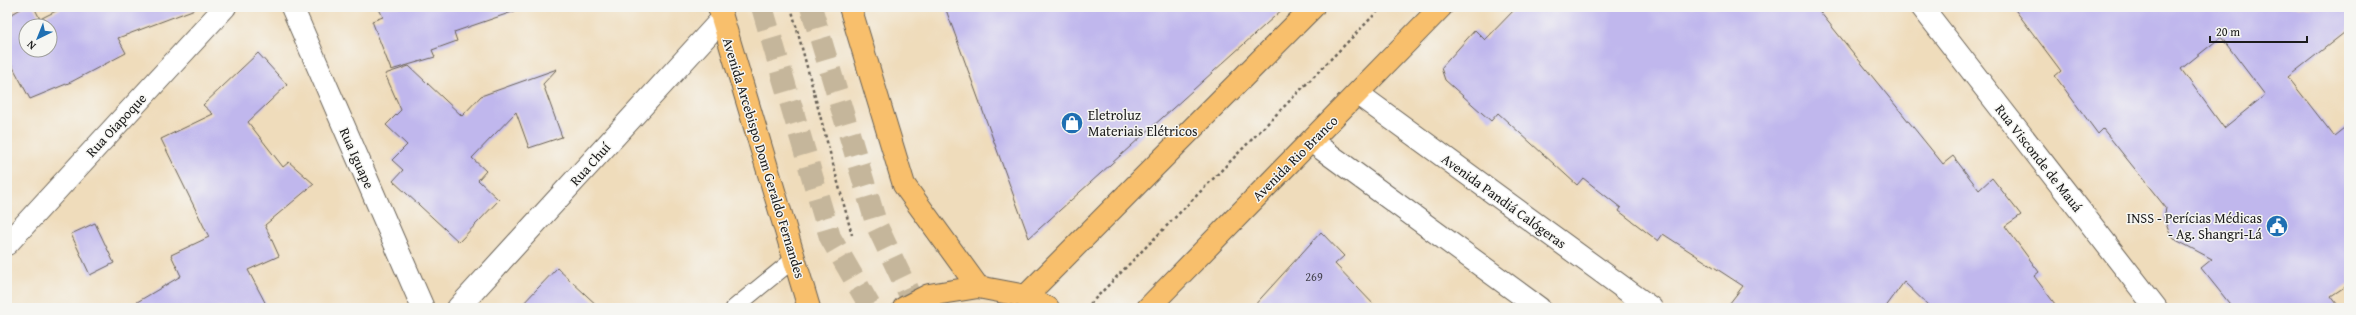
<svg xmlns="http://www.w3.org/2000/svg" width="2356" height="315" font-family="'Gentium Book Plus',serif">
  <rect width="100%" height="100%" fill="#f6f6f2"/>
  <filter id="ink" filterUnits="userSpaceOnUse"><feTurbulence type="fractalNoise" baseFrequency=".025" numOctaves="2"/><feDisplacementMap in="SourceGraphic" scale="8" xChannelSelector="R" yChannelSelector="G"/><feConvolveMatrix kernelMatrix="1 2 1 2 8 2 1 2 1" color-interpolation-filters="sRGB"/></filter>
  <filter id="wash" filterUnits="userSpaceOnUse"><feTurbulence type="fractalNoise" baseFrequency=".012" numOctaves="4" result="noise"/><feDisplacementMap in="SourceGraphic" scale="16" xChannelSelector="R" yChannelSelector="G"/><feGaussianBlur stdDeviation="0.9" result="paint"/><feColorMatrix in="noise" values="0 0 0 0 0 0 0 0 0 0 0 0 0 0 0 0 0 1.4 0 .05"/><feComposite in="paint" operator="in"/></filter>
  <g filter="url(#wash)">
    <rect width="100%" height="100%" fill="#efdcbb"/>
    <g id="blocks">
      <path fill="#c0b7ed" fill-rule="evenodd" d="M24,7H34L40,19L64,7H195V9L118,38L126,53L71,82L30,99L7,56V17ZM26,26H50V50H26Z
        M378,7H514L515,11L454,32L457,41L432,50L435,57L391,70L372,21L383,17Z
        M945,7H1285L1029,238Z
        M1517,7H1816L1943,164L1953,156L1979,190L1992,178L2021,215L2005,226L2039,272L2034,276L2058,308H1931L1904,282L1885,308H1726L1743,286L1663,234L1658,241L1619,211L1621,208L1583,178L1577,185L1498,113L1491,121L1445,80L1441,68L1475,30L1485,40Z
        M2013,7H2349V29L2288,77L2334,136L2349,124V284L2331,296L2340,308H2233L2201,268L2212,259L2176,240L2169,232L2164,218L2166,208L2103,129L2098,134L2055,76L2061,71ZM2221,37L2265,95L2224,128L2181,69Z
        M258,53L287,85L248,122L283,167L289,162L314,184L265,225L279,256L248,270L268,308H127L181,276L171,255L209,237L161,139L213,114L203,105Z
        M409,66L462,116L481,96L557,69L543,84L562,137L529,148L516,112L472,158L486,171L478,180L499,200L459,242L393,181L403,170L392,160L407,145L386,125L401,110L385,74Z
        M95,223L114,263L90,275L71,234Z
        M1321,232L1344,256L1335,264L1377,308H1252Z
        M557,268L600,308H519Z"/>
    </g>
  </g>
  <g filter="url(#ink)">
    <use href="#blocks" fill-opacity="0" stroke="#665f54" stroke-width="1"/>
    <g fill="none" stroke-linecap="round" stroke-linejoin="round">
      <path stroke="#c5b69b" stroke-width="22" stroke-dasharray="22 11" stroke-linecap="butt" d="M762,7L830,237L871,308
        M811,7L877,226L916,308"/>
      <g stroke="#665f54" stroke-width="18">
        <path id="service" d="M734,308L794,259"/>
      </g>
      <g stroke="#665f54" stroke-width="24">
        <path id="minor" d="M292,7L423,308
          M1922,7L2156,308
          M7,244L225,7
          M458,308L722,19"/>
      </g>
      <g stroke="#665f54" stroke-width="24">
        <path id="tertiary" d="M1358,94L1651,308
          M1311,141L1539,308"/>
      </g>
      <g stroke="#665f54" stroke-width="24">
        <path id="primary" d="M719,7L809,308
          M850,7L904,185L978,287
          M1026,296L1313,7
          M904,308L929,295L978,287L1026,296L1048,308
          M1148,308L1441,7"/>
      </g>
      <path stroke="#665f54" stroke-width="2.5" stroke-dasharray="3 3" stroke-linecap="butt" d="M791,7L852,235
        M1086,308L1382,7"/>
      <use href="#service" stroke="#fff" stroke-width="16"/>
      <use href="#minor" stroke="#fff" stroke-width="22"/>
      <use href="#tertiary" stroke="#fff" stroke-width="22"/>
      <use href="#primary" stroke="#f8bf6c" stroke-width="22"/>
    </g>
  </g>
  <defs>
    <g id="shop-disc" transform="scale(1.15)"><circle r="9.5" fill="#1f6fb2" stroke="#f6f6f2"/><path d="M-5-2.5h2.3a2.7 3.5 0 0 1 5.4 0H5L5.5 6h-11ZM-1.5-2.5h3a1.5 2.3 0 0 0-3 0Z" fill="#fff"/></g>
    <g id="civic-disc" transform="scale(1.15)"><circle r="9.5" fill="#1f6fb2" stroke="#f6f6f2"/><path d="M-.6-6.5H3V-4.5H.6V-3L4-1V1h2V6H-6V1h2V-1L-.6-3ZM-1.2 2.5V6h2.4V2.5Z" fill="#fff"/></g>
  </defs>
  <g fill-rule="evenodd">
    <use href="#shop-disc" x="1072" y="123"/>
    <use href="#civic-disc" x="2277" y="226"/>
  </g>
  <g text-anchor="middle" stroke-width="3" stroke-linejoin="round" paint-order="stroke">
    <g font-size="12" fill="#454350">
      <text x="1314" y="281">269</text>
    </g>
    <g font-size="14" fill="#1c1c1c" stroke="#f6f6f2" text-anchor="start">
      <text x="1088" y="120">Eletroluz<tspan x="1088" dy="16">Materiais Elétricos</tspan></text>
      <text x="2262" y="223" text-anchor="end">INSS - Perícias Médicas<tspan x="2262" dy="16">- Ag. Shangri-Lá</tspan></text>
    </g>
    <g font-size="14" fill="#1c1c1c" stroke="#f6f6f2">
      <text transform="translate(116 125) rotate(-47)" y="5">Rua Oiapoque</text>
      <text transform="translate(357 158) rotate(66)" y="5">Rua Iguape</text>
      <text transform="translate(764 158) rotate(73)" y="5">Avenida Arcebispo Dom Geraldo Fernandes</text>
      <text transform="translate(1295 158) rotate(-45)" y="5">Avenida Rio Branco</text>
      <text transform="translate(2039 158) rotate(52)" y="5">Rua Visconde de Mauá</text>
      <text transform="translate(590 164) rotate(-48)" y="5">Rua Chuí</text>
      <text transform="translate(1504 201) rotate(36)" y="5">Avenida Pandiá Calógeras</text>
    </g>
  </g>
  <rect width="2356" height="315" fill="none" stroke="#f6f6f2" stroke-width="24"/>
  <g transform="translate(38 38) rotate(223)"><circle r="19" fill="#f6f6f2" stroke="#9f9f9c"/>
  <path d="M0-3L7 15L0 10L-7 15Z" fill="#1f6fb2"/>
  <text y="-6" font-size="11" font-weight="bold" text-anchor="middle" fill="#1c1c1c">N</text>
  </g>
  <path d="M2210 36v6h97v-6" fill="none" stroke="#1c1c1c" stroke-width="2"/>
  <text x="2216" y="36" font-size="12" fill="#1c1c1c" stroke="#f6f6f2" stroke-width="3" paint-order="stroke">20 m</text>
</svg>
